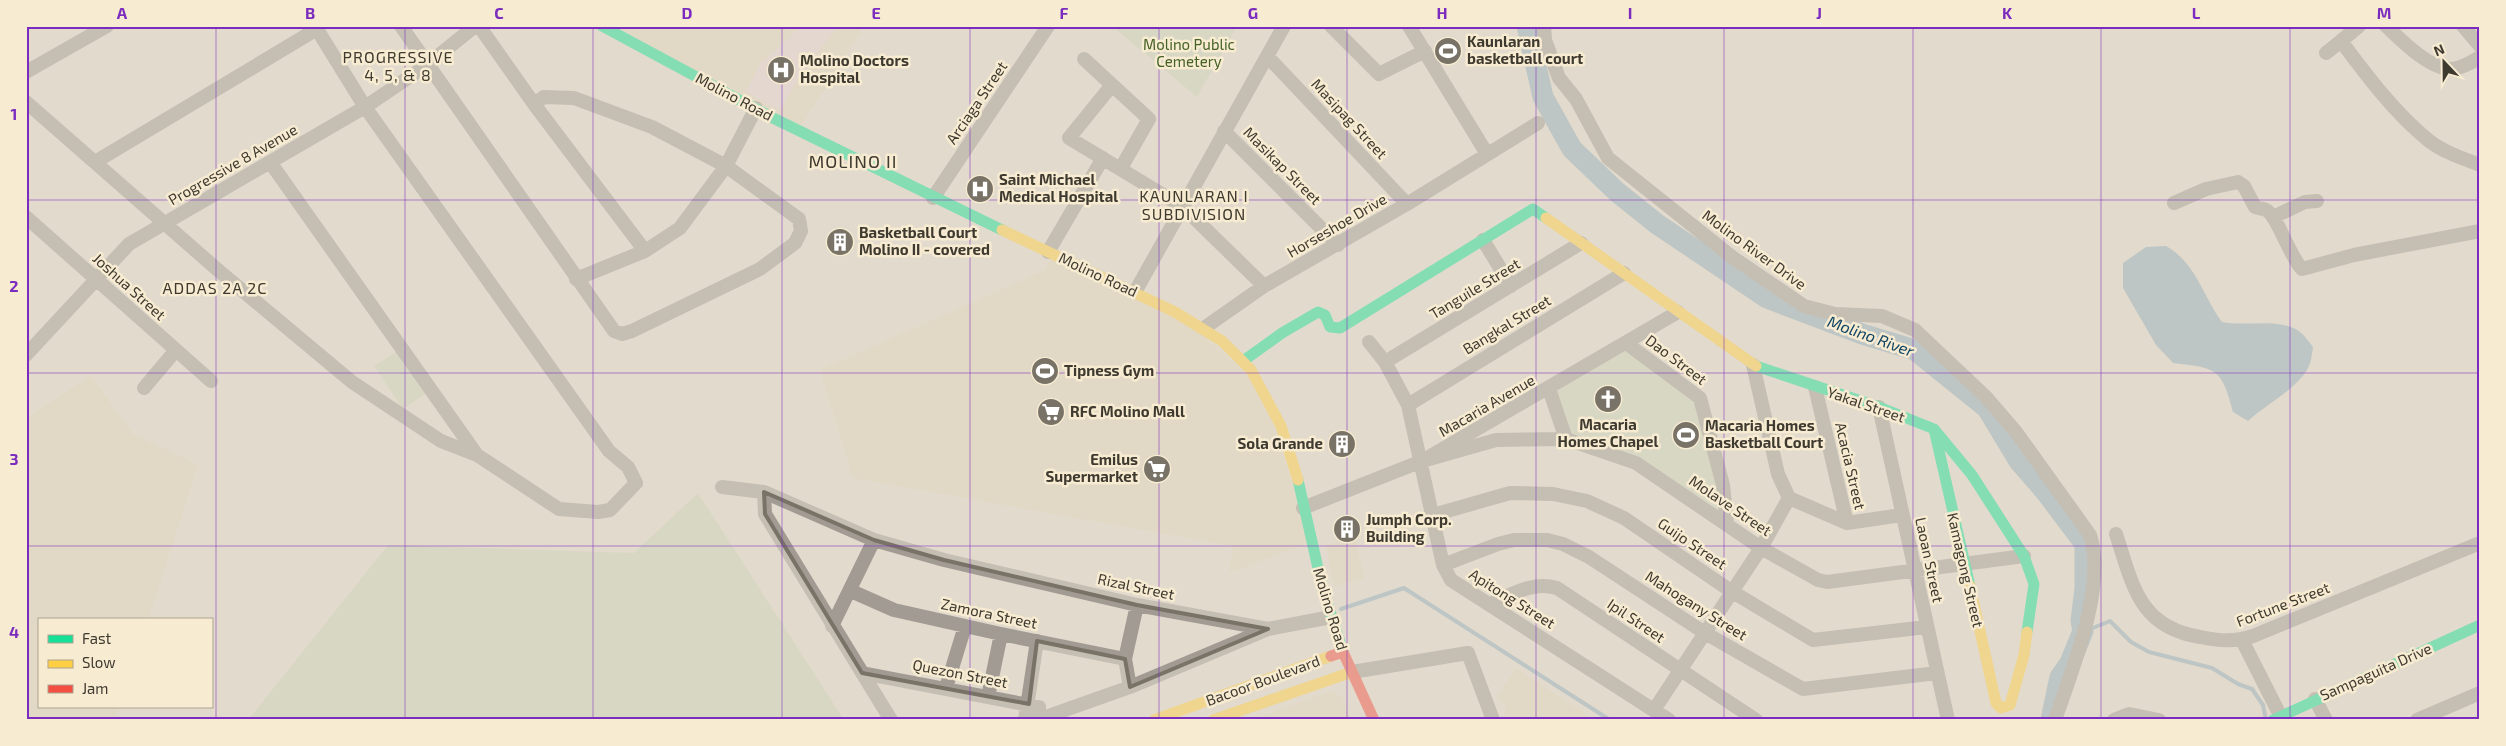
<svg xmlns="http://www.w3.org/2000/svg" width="2506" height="746" font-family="'Exo 2',sans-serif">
  <rect width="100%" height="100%" fill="#e2dacc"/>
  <path fill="#e2d6be" d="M602,26H856L861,32L798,130Z
    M1052,254L1175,312L1260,385L1311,542L1229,573L1233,546L853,478L820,370L1045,270Z
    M91,376L133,434L198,465L148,620H39V707H119L115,720H26V418Z
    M1355,538L1364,578L1334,587L1326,545Z
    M1516,668L1596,720H1505V704L1497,698Z
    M1332,691L1342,697L1351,720H1259L1258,717Z"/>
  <path fill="#e4d3d2" d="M801,26H838L799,77L780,111L746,92L760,64Z"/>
  <path fill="#cdd2ba" d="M1112,26H1237L1197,97Z
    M1624,347L1697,399L1724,518L1640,461L1568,437L1553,392Z
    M396,352L425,394L403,409L374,366Z
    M698,493L844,720H248L388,545L634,553Z"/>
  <path fill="#92adbd" d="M2166,246C2196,263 2203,296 2222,322C2246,327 2280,317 2300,332C2305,336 2309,342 2313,347C2312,354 2311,364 2307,370C2293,392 2267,403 2248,421L2233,412C2222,368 2216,368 2173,363L2156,345L2123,288V263L2146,247Z"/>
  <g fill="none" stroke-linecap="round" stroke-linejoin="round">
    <path stroke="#92adbd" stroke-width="4" d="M1341,609L1404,588L1610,720
      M2088,630L2110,621L2131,642L2149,652L2212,668L2238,684L2252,689L2263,705L2266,720"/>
    <path stroke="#92adbd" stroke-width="21" d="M1527,26L1543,97L1572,149L1617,192L1657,224L1767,298L1862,334L1915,350L1987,408L2019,461L2045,491L2085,544V588L2081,621L2083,631L2070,663L2060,677L2051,720"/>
    <path stroke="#a19b94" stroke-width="14" d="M401,26L614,331L622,334L632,331L760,269L795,243L801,231L799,219L726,166L652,127L574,98L544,97L534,104
      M479,26L534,104L645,251
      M1331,26L1379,74L1425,51
      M1409,26L1487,154
      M1544,26L1545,40L1559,78L1576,99L1608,158L1732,257L1804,306L1835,314L1882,316L1915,330L1986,397L2016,432L2090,535C2107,585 2072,670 2055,720
      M2359,26L2341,41C2367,76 2394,112 2428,140C2443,152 2462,158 2480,165
      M2386,26C2401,40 2429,69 2451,69C2461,69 2472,62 2480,57
      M2463,26L2480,46
      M2326,53L2341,41
      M1267,56L1407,204
      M1084,59L1149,119L1121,168
      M26,72L107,26
      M1112,85L1069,138L1183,207L1264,286
      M26,102L219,271L352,382L441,441L477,455
      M1224,131L1338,245
      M95,162L317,29
      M270,162L477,455L559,509L598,512L610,510L636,483L628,467L609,451L365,107L315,26
      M933,198L1048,26
      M2174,203L2206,189L2238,182L2244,186L2255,207C2258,209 2263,208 2266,210C2277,215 2290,257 2302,269L2354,255L2480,231
      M26,217L211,381
      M2273,217L2305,202L2317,201
      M1483,240L1511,286
      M1048,252L1103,158
      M576,279L645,251L680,228L726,166L756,108
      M1135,292L1284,26
      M1204,328L1264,286L1407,204L1538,123
      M1369,342L1385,362L1408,405L1443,565L1451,580L1669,720
      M1626,343L1700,398L1723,485L1727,523
      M26,355L129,244L365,107L427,65L475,26
      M1385,362L1581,243
      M1753,365L1778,474L1789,498L1847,523L1902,515
      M1815,387L1847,523
      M144,388L176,350
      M1549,389L1566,439
      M1408,405L1624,273
      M1879,407L1948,720
      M1422,461L1496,440L1566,439L1636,463L1761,548L1818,580L1827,582L2024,556
      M722,487L764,492L874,540L944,560L1137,605L1268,629
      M764,492L765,514L891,720
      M1303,508L1422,461L1678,312
      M1433,515L1510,493L1553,494L1587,501L1624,518L1731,591L1813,640L1927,627
      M2116,534C2133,586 2139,627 2200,637C2219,641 2235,642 2253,636L2480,543
      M1443,565L1498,544L1514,540H1547L1563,544L1589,557L1705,633L1803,689L1937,673
      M851,591L894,610L1001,634L1125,659
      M1490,604C1513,594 1532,581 1557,588L1756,720
      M832,626L874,540
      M2242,640L2280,715
      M1352,672L1468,653L1493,720
      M862,673L1039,707V719
      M1130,687L1125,659L1137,605
      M946,688L965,626
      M988,697L1001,634
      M2315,699L2326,720
      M1654,710L1761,548L1789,498
      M1025,720L1037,641
      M1037,720L1130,687L1268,629L1331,617
      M2114,720L2129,714L2159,720
      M2417,720L2480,693"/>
    <path stroke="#16e098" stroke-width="11" d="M602,26L773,118L1002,230
      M1243,361L1282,333L1318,312L1325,315L1330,327L1340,328L1533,209L1546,218
      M1756,366L1879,407L1934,429L1972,475L2024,556L2034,584L2027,632
      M1934,429L1970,586
      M1298,480L1323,590L1343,652
      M2273,720L2480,625"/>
    <path stroke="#ffcf43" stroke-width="11" d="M1546,218L1756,366
      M1002,230L1175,312L1222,341L1251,370L1281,426L1298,480
      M1970,586L1996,703L2001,708L2010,705L2024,655L2027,632
      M1154,720L1331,656
      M1213,720L1352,672"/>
    <path stroke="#f24e42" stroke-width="11" d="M1331,656L1343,652L1374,720"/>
  </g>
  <path d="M0 0H2506V746H0ZM764,492L874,540L944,560L1137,605L1268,629L1130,687L1125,659L1037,641L1029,704L862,673L765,514Z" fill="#e2dacc" fill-opacity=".55" fill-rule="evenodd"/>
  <path fill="none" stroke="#787267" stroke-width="4" stroke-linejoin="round" d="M764,492L874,540L944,560L1137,605L1268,629L1130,687L1125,659L1037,641L1029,704L862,673L765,514Z"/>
  <path fill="none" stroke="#7b2cbf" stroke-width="1" stroke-opacity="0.55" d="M216,26V720M405,26V720M593,26V720M782,26V720M970,26V720M1159,26V720M1347,26V720M1536,26V720M1724,26V720M1913,26V720M2101,26V720M2290,26V720M26,200H2480M26,373H2480M26,546H2480"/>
  <defs>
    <g id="stadium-disc" transform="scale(1.4375)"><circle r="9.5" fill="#787267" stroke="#f7ebd1"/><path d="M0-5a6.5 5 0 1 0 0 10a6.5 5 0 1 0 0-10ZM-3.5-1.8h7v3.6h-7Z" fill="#fff"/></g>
    <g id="hospital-disc" transform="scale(1.4375)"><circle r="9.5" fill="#787267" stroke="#f7ebd1"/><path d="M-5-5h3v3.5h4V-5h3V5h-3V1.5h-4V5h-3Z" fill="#fff"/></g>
    <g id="building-disc" transform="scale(1.4375)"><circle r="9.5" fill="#787267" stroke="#f7ebd1"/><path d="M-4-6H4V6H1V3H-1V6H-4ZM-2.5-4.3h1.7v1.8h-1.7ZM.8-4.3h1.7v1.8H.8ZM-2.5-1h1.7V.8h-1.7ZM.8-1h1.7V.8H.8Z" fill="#fff"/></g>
    <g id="church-disc" transform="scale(1.4375)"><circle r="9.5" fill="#787267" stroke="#f7ebd1"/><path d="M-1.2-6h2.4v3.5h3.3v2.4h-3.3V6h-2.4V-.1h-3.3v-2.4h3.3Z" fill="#fff"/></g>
    <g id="supermarket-disc" transform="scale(1.4375)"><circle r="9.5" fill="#787267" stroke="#f7ebd1"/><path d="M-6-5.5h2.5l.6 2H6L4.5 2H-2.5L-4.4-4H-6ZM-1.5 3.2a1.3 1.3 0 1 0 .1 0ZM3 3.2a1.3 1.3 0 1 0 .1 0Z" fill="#fff"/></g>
  </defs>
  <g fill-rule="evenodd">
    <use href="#stadium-disc" x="1448" y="51"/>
    <use href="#hospital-disc" x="781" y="70"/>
    <use href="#hospital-disc" x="980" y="189"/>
    <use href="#building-disc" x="840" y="242"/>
    <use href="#stadium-disc" x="1045" y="371"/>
    <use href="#church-disc" x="1608" y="399"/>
    <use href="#supermarket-disc" x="1051" y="412"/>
    <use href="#stadium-disc" x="1686" y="435"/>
    <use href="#building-disc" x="1342" y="444"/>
    <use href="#supermarket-disc" x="1157" y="469"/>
    <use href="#building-disc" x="1347" y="529"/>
  </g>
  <g text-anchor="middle" stroke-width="5" stroke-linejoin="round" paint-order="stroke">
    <g font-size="15" font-weight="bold" fill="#3f3a30" stroke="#f7ebd1" text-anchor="start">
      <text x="1467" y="47">Kaunlaran<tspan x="1467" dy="17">basketball court</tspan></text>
      <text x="800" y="66">Molino Doctors<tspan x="800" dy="17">Hospital</tspan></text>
      <text x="999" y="185">Saint Michael<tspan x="999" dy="17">Medical Hospital</tspan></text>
      <text x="859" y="238">Basketball Court<tspan x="859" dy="17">Molino II - covered</tspan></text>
      <text x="1064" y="376">Tipness Gym</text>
      <text x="1070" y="417">RFC Molino Mall</text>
      <text x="1608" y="430" text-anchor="middle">Macaria<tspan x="1608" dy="17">Homes Chapel</tspan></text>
      <text x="1705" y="431">Macaria Homes<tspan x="1705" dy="17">Basketball Court</tspan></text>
      <text x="1323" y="449" text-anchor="end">Sola Grande</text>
      <text x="1138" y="465" text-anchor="end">Emilus<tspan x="1138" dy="17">Supermarket</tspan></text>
      <text x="1366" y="525">Jumph Corp.<tspan x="1366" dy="17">Building</tspan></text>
    </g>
    <g font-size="15" fill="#456125" stroke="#f7ebd1">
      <text x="1189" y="50">Molino Public<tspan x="1189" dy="17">Cemetery</tspan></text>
    </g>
    <g font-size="15" fill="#3f3a30" stroke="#f7ebd1">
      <text transform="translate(734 97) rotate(28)" y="5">Molino Road</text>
      <text transform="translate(977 103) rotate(-56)" y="5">Arciaga Street</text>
      <text transform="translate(1349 119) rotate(47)" y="5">Masipag Street</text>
      <text transform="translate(233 165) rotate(-30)" y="5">Progressive 8 Avenue</text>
      <text transform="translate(1282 166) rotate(45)" y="5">Masikap Street</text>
      <text transform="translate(1337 226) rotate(-30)" y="5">Horseshoe Drive</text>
      <text transform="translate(1754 250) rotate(36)" y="5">Molino River Drive</text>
      <text transform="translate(1098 275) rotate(25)" y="5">Molino Road</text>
      <text transform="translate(129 287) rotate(42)" y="5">Joshua Street</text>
      <text transform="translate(1475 289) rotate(-31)" y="5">Tanguile Street</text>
      <text transform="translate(1507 325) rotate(-31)" y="5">Bangkal Street</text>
      <text transform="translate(1676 360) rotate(37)" y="5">Dao Street</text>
      <text transform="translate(1866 405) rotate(19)" y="5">Yakal Street</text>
      <text transform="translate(1487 406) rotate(-30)" y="5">Macaria Avenue</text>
      <text transform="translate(1850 466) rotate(77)" y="5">Acacia Street</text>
      <text transform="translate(1730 506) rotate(34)" y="5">Molave Street</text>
      <text transform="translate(1692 544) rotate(34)" y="5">Guijo Street</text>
      <text transform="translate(1929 560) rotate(78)" y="5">Laoan Street</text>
      <text transform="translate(1965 570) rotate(77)" y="5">Kamagong Street</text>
      <text transform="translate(1136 587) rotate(12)" y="5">Rizal Street</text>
      <text transform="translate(1512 599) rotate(32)" y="5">Apitong Street</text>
      <text transform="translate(2283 605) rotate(-21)" y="5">Fortune Street</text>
      <text transform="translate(1696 606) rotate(32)" y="5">Mahogany Street</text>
      <text transform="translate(1330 609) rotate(73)" y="5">Molino Road</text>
      <text transform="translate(989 614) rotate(12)" y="5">Zamora Street</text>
      <text transform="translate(1636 621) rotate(34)" y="5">Ipil Street</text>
      <text transform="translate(2376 672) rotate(-24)" y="5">Sampaguita Drive</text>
      <text transform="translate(960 674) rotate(11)" y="5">Quezon Street</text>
      <text transform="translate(1263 681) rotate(-20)" y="5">Bacoor Boulevard</text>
    </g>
    <g font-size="16" letter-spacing="1" fill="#3f3a30" stroke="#f7ebd1">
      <text x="398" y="63">PROGRESSIVE<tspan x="398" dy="18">4, 5, &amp; 8</tspan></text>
      <text x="1194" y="202">KAUNLARAN I<tspan x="1194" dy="18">SUBDIVISION</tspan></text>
      <text x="215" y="294">ADDAS 2A 2C</text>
    </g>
    <g font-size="16" font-style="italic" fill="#104564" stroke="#f7ebd1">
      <text transform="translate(1871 336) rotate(20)" y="6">Molino River</text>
    </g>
    <g font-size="18" letter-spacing="1" fill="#3f3a30" stroke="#f7ebd1">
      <text x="853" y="168">MOLINO II</text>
    </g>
  </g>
  <rect width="2506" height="746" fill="none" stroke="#f7ebd1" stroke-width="55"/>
  <rect x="38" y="618" width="175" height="90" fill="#f7ebd1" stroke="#ada491"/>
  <rect x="48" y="635" width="25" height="8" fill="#16e098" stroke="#ada491"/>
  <text x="82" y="644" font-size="15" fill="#3f3a30">Fast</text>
  <rect x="48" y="660" width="25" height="8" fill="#ffcf43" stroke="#ada491"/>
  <text x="82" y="668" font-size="15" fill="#3f3a30">Slow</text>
  <rect x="48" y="685" width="25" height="8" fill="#f24e42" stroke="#ada491"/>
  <text x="82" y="694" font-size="15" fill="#3f3a30">Jam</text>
  <g transform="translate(2444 62) rotate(338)" stroke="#f7ebd1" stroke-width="4" paint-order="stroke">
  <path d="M0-4L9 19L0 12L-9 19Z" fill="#3f3a30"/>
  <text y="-8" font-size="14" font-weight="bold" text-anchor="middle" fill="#3f3a30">N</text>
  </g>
  <rect x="28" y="28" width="2450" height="690" fill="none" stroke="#7b2cbf" stroke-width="2"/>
  <g font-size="16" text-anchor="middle" font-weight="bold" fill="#7b2cbf">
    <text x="122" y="19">A</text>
    <text x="310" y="19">B</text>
    <text x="499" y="19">C</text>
    <text x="687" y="19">D</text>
    <text x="876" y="19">E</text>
    <text x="1064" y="19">F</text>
    <text x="1253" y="19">G</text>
    <text x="1442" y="19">H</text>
    <text x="1630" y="19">I</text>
    <text x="1819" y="19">J</text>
    <text x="2007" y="19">K</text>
    <text x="2196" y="19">L</text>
    <text x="2384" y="19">M</text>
    <text x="14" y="120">1</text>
    <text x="14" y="292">2</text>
    <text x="14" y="465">3</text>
    <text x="14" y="638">4</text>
  </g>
</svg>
